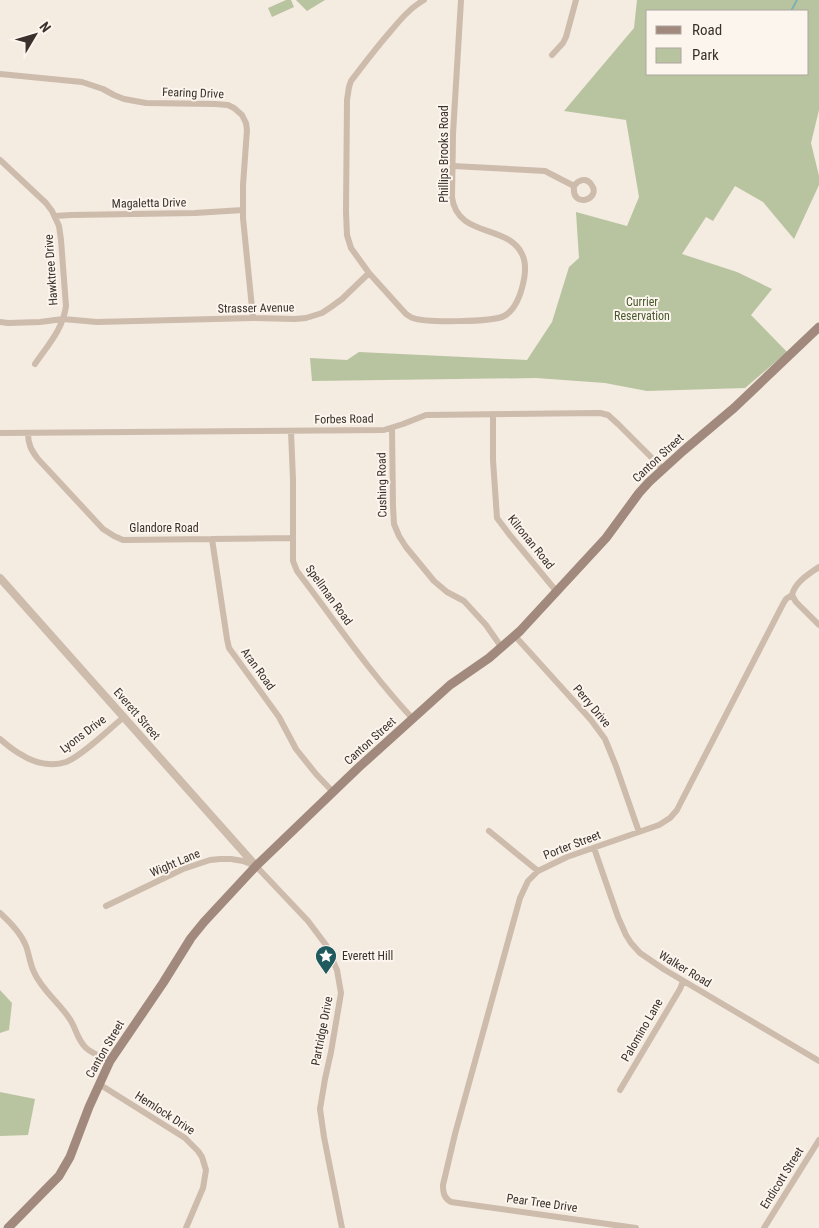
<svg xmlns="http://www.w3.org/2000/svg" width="819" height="1228" font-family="'Roboto Condensed',sans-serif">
  <rect width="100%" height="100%" fill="#f4ebe1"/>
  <path fill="#b8c4a0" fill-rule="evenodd" d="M286,0H291L294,7L272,17L268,8Z
    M296,0H325L307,11Z
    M637,0H819V110L811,143L819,176V185L794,239L763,202L735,186L713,221L706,217L682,254L737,272L772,289L751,315L787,352L745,388L647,391L605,383L536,378L312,381L310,358L347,360L359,352L527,360L552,322L569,267L579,258L576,212L627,226L639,197L626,120L564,111L634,28ZM648,11H808V74H648Z
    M0,990L12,1003L9,1030L0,1033Z
    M0,1092L35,1099L28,1135L0,1136Z"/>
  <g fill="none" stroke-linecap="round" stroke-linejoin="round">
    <path stroke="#7fb0b2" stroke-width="2" d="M791,11L797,0"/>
    <path stroke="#cdbbac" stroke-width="6" d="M552,55L563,43L566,37L576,0
      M0,74L82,82L103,89L114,95L124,99L146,103L215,104L228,105L234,108L242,115L246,123L247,130L243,185V218L253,318
      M0,160L46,203L52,211L59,226L61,240L66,306C63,329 48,345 35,364
      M453,166L545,171L574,186C571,210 603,199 591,184C586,177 578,180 574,186
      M55,216L71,215L195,213L243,210
      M369,273L406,314C408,315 411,318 413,318C425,323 493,322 504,316C520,308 530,270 522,254C508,224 457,238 452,197L453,134L461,0
      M0,322L8,323L40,322L63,319L97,322L253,318L295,319L306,318L322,313L331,307L342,299L369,273L351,248L347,235L346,212L347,100L349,87L351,81C364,64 376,48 390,32C400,20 410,8 424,0
      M493,414V460L497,518L509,534L557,592
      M392,428L393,507L394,524L399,536L406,547L434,581L447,592L464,601L486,625L502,648
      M291,431L293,480V561L297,571C335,621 370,673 413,719
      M0,433L384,430L403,424L426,415L600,413L608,415L618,424L663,469
      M28,433C28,444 31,450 38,459L103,529L114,536L123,540L293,538
      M212,539L227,639L229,648L279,717L296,749L316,774L333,792
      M819,567C809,574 795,582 792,595L796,602L819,625
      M515,636L591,720L605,739L616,766L639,832
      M0,739C7,745 14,751 22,755C34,763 52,767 66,762C83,755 109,729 124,717
      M489,831L538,871
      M594,848L618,917L626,935L631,943L640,953L665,970L819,1061
      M106,906L183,869L210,860L220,859H231L243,861L256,866L308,921L326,945L337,970L341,993L331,1052L325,1079L320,1109L324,1137L342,1228
      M0,913C10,922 21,933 26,946C29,954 30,964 34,972C42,991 61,1004 71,1021C77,1031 77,1039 86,1048C93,1054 102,1057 110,1061
      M99,1084L185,1138L198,1151L202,1157L206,1170L203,1188L186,1228
      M620,1090L680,989L683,981
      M636,1228L451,1202C444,1198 443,1193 443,1185L455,1134L520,898L528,881L538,871L567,857L659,825L670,818L677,810L680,804L783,604L786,599L792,595
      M764,1228L819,1140"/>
    <path stroke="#cdbbac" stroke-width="8" d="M0,578L256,866"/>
    <path stroke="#a18a7d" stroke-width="9" d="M8,1228L59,1176L70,1157L89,1107L110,1061L163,983L191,938L204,922L256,866L358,768L450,685L489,658L520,631L606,538L639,493L649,482L683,451L734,408L819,327"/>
  </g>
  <defs>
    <g id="sight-pin" transform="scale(1.125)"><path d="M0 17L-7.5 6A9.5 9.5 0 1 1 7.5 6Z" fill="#1f5a5e" stroke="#fbf5ee"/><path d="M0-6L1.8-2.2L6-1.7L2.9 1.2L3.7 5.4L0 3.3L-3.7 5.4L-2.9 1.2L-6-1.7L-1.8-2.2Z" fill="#fff"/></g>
  </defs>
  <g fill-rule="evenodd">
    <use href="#sight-pin" x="326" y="956"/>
  </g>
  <g text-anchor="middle" stroke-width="4" stroke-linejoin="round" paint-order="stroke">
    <g font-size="12" fill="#3b302b" stroke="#fbf5ee">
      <text transform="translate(193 93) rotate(2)" y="4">Fearing Drive</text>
      <text transform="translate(444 154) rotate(-90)" y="4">Phillips Brooks Road</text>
      <text transform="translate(149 203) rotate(-1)" y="4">Magaletta Drive</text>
      <text transform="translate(51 270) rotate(-94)" y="4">Hawktree Drive</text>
      <text transform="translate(256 308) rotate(-1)" y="4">Strasser Avenue</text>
      <text transform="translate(344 419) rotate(-1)" y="4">Forbes Road</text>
      <text transform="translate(658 458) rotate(-43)" y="4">Canton Street</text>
      <text transform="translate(382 485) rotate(-91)" y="4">Cushing Road</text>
      <text x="164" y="532">Glandore Road</text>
      <text transform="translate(531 542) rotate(51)" y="4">Kilronan Road</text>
      <text transform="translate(329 595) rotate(54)" y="4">Spellman Road</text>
      <text transform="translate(258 669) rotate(54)" y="4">Aran Road</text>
      <text transform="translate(592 706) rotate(50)" y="4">Perry Drive</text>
      <text transform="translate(137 714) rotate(49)" y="4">Everett Street</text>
      <text transform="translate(83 734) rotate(-37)" y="4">Lyons Drive</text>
      <text transform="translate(370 741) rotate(-42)" y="4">Canton Street</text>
      <text transform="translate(572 845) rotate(-21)" y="4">Porter Street</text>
      <text transform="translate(175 863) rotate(-23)" y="4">Wight Lane</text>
      <text transform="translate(685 969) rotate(31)" y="4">Walker Road</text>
      <text transform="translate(642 1030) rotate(-60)" y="4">Palomino Lane</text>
      <text transform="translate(322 1031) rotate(-79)" y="4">Partridge Drive</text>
      <text transform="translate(105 1049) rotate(-60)" y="4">Canton Street</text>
      <text transform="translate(165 1113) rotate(33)" y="4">Hemlock Drive</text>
      <text transform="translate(782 1178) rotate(-58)" y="4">Endicott Street</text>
      <text transform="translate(542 1203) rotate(8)" y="4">Pear Tree Drive</text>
    </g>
    <g font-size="12" fill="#4a5a2e" stroke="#fbf5ee">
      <text x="642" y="306">Currier<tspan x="642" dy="14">Reservation</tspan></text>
    </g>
    <g font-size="12" fill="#3b302b" stroke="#fbf5ee" text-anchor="start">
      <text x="342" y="960">Everett Hill</text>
    </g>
  </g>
  <rect x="646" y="10" width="162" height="65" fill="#fbf5ee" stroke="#aea6a0"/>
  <rect x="656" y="26" width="25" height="8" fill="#a18a7d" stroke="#aea6a0"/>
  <text x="692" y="35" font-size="15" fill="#3b302b">Road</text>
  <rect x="656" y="48" width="25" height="15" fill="#b8c4a0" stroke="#aea6a0"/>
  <text x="692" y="60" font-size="15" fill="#3b302b">Park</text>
  <g transform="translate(35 35) rotate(52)" stroke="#fbf5ee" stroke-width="4" paint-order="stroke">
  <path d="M0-4L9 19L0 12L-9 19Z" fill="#3b302b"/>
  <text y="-8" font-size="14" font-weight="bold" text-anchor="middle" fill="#3b302b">N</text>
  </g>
</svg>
